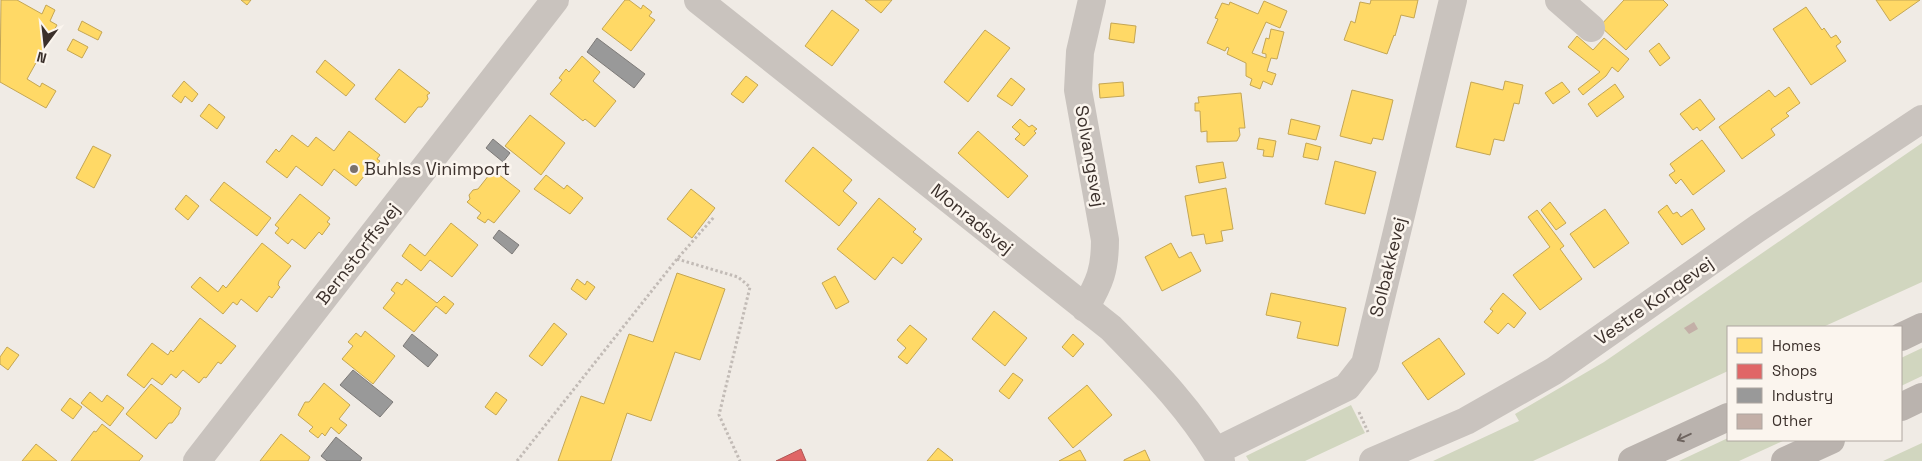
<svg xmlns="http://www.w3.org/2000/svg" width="1922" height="461" font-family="'Space Grotesk',sans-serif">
  <rect width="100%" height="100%" fill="#f0ebe5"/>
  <path fill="#d1d6bf" d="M1922,143V282L1823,327H1728V371L1533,461H1433L1519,421L1515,414L1604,362Z
    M1922,348V376L1901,386V358Z
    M1351,405L1365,433L1305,461H1249L1246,456Z
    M1728,438V440H1785L1739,461H1679Z
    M1922,443V461H1883Z"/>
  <path fill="#ffd966" stroke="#c4a654" d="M1,0H17L42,14L46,5L55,10L50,21L57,25L27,79L40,87L42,83L56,91L46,108L0,82Z
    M241,0H251L247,5Z
    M625,0H629L641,9L643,5L652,12L649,16L655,20L631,51L602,29Z
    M865,0H892L881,13Z
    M1371,0H1418L1414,18L1401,15L1395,36L1394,35L1387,54L1344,40L1351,21L1355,23L1360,2L1370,4Z
    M1624,0H1663L1668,5L1626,50L1600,26Z
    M1876,0H1920L1890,21Z
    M1264,1L1287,11L1280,28L1266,22L1252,53L1266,58V54L1262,53L1266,38L1269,39L1271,29L1284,32L1277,59L1271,58L1267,71L1276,74L1272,85L1263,81L1260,89L1250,85L1252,79L1246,76V63L1227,54L1229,48L1227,47L1225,51L1207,43L1218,19L1215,18L1222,3L1229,5L1230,2L1258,14Z
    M1806,7L1822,30L1824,28L1831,38L1836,35L1841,42L1836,46L1846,61L1811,85L1773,29Z
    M832,10L859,30L832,66L805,46Z
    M82,21L102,32L98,40L78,30Z
    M1111,23L1136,26L1134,43L1109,39Z
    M985,30L1010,48L968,102L944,82Z
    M1577,36L1593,50L1604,38L1629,59L1618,72L1612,67L1606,76L1583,95L1578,89L1600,72L1568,47Z
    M73,39L88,47L82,58L67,50Z
    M1659,43L1670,58L1660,66L1649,51Z
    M582,56L600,72L593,81L616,101L595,127L585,119L583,121L550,94L562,80L559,78L566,69L569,72Z
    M325,60L355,85L346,96L316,72Z
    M399,69L430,93L427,95L428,99L422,107H418L405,123L375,99Z
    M746,76L758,85L743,103L731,94Z
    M1011,78L1025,89L1012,106L997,96Z
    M184,81L198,94L192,102L185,96L181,103L172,96Z
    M1505,81L1523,85L1519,104L1514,103L1504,141L1494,139L1490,155L1456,147L1471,82L1503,90Z
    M1123,82L1124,96L1100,98L1099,84Z
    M1562,82L1570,92L1553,104L1545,93Z
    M1615,84L1624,97L1597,117L1588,104Z
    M1789,87L1800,103L1786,113L1789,116L1771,129L1775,135L1742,159L1719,127L1769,90L1775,97Z
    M1352,90L1393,100L1383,140L1373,138L1371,144L1340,136Z
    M1241,93L1245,128H1239L1240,135L1237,141L1207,142V131L1201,132L1200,111H1195V103H1199L1198,97Z
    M1700,99L1715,119L1700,131L1697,127L1693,130L1680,114Z
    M209,104L225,117L217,129L200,116Z
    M530,115L565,143L541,175L505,146Z
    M1020,119L1029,127L1032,125L1037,129L1034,131L1036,133L1024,146L1015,139L1020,134L1012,127Z
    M1291,119L1320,126L1316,140L1288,134Z
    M349,131L380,155L377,159L380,161L371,172L369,170L356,186L334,169L322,186L296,166L287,178L266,162L276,149L279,152L292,135L308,147L316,137L334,151Z
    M978,131L1028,176L1008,198L958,153Z
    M1259,138L1276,141L1273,157L1263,156L1264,150L1257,149Z
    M1702,140L1725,171L1693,195L1681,179L1676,184L1669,175L1675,171L1670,164Z
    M1306,143L1321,147L1318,160L1303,157Z
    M93,146L111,155L94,188L76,178Z
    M813,147L852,180L843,191L857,203L839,226L785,181Z
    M1335,161L1376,172L1365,214L1325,204Z
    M1223,162L1226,178L1199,183L1196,166Z
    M493,170L520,191L494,223L488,219L485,223L477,218L481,213L467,202L470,199L469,195L473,190L478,189Z
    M546,175L564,189L567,185L583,198L570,214L534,189Z
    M224,182L271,218L257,236L210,200Z
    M1226,188L1233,229L1221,231L1223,241L1206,244L1204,234L1192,236L1185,196Z
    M691,189L715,208L692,238L667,219Z
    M300,194L330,218L327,222L330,224L322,235L319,232L305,249L292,239L288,244L275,233L279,228L275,225Z
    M186,195L199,206L188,220L175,209Z
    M879,198L916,229L913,232L922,239L902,264L893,257L875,280L837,249Z
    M1550,202L1566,223L1556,230L1541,210Z
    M1667,205L1673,214L1677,212L1681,217L1692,209L1705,229L1682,245L1658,212Z
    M1605,209L1629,243L1594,268L1570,234Z
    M1537,210L1564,246L1560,249L1582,279L1540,310L1513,275L1550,247L1528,217Z
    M451,223L478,245L452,277L430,260L421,271L402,256L410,244L425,256Z
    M262,243L291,266L279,281L278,285L280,287L272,298L269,296L257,312L241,299L237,305L233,302L223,314L191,287L200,277L218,292L223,285L226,288Z
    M1171,243L1179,258L1191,252L1201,271L1162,291L1145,257Z
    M677,273L725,289L700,360L675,352L651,421L627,413L611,461H558L581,396L604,404L629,334L653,342Z
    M835,276L849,302L836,309L822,283Z
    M406,279L437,303L444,296L454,304L446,314L436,306L414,332L383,308L395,293L391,290L397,282L402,285Z
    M577,279L585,285L587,281L595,287L586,300L571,289Z
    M1271,293L1346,308L1338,346L1297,338L1301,322L1266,315Z
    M1503,293L1526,313L1514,328L1508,323L1498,334L1484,322L1493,311L1490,309Z
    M994,311L1027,338L1005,366L972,339Z
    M200,318L236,346L221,364L218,362L206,378L204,377L199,383L183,370L176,378L171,374L162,385L152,378L144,388L127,375L152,343L168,355L171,350L173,352Z
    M554,323L567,334L542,366L529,356Z
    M910,325L927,339L907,364L898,357L906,348L897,340Z
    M365,331L395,356L373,384L342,359L353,346L348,342L356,333L361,337Z
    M1073,334L1084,344L1073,357L1062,347Z
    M1439,338L1465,374L1428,400L1402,363Z
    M7,347L19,355L8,370L0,364V357Z
    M1013,373L1023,380L1009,399L999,391Z
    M324,383L350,405L339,419L347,425L339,434L331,427L325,436L322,433L318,438L309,431L313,427L298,415L305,402H309Z
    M151,384L181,408L179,412V414L172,423H169L156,439L126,414Z
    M1087,385L1112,415L1073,448L1048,418Z
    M90,392L102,402L107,395L124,408L110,426L81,403Z
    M496,392L507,400L496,415L485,407Z
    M70,398L82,407L73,419L61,410Z
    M102,424L143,456L139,461H71L94,431L96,432Z
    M281,434L310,457L308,461H260Z
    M36,444L57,461H22Z
    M938,448L953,460L952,461H927Z
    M1080,450L1086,461H1059Z
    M1145,450L1150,461H1124V460Z"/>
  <path fill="#e06666" stroke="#ae5654" d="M801,449L806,461H776Z"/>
  <path fill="#999" stroke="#7d7a78" d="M597,38L645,74L634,88L587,52Z
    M493,139L510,153L503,162L486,148Z
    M499,230L519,245L512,254L493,238Z
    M412,334L438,355L428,367L403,346Z
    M353,370L393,402L380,417L340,385Z
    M336,437L362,458L360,461H327L321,456Z"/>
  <path fill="#c3afa7" d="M1694,322L1698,329L1689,334L1684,328Z"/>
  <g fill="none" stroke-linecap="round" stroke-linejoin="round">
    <path stroke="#c2bbb6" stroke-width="3" stroke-dasharray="2.5 2.5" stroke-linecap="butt" d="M677,259L738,277L750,287L719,415L740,461
      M1359,412L1368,432
      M517,461L677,259L714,217"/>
    <path stroke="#c9c3be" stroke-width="28" d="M698,0L1111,328C1151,369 1192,410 1221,461
      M1559,0L1591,28
      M1085,308C1100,282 1105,270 1105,240L1078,90L1080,52L1092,0
      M1216,451L1347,387L1365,364L1453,0
      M197,461L555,0
      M1373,461L1466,421L1554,371L1758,228L1922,119"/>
    <path stroke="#bab3ae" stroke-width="28" d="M1901,337L1922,327
      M1901,407L1922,397
      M1632,461L1728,417
      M1785,461L1831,440"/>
  </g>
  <defs><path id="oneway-shaft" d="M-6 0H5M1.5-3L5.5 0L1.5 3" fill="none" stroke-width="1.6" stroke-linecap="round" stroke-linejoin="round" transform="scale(1.25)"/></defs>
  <use stroke="#6e645f" href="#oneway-shaft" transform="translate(1684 437) rotate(155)"/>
  <circle fill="#7a716c" stroke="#fbf5ee" stroke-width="2" cx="354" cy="169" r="5"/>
  <g text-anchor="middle" stroke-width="5" stroke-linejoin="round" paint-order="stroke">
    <g font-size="18" fill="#3b302b" stroke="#fbf5ee">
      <text transform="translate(1090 156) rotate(80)" y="6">Solvangsvej</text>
      <text transform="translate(972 219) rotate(39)" y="6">Monradsvej</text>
      <text transform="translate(358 254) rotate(-52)" y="6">Bernstorffsvej</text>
      <text transform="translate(1388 267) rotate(-76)" y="6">Solbakkevej</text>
      <text transform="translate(1654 301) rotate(-35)" y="6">Vestre Kongevej</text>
    </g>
    <g font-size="18" fill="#3b302b" stroke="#fbf5ee" text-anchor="start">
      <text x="364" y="175">Buhlss Vinimport</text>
    </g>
  </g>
  <rect x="1727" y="326" width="175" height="115" fill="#fbf5ee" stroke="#aea6a0"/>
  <rect x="1737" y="338" width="25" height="15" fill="#ffd966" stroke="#aea6a0"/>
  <text x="1772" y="351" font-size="15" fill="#3b302b">Homes</text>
  <rect x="1737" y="364" width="25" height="15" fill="#e06666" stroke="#aea6a0"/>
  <text x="1772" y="376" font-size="15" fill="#3b302b">Shops</text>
  <rect x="1737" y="388" width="25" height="15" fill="#999999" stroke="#aea6a0"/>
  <text x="1772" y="401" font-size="15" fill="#3b302b">Industry</text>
  <rect x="1737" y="414" width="25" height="15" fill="#c3afa7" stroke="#aea6a0"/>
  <text x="1772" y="426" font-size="15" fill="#3b302b">Other</text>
  <g transform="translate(45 45) rotate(195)" stroke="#fbf5ee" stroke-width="4" paint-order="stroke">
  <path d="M0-4L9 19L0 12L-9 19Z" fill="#3b302b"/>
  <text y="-8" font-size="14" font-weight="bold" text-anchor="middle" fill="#3b302b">N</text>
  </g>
</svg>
